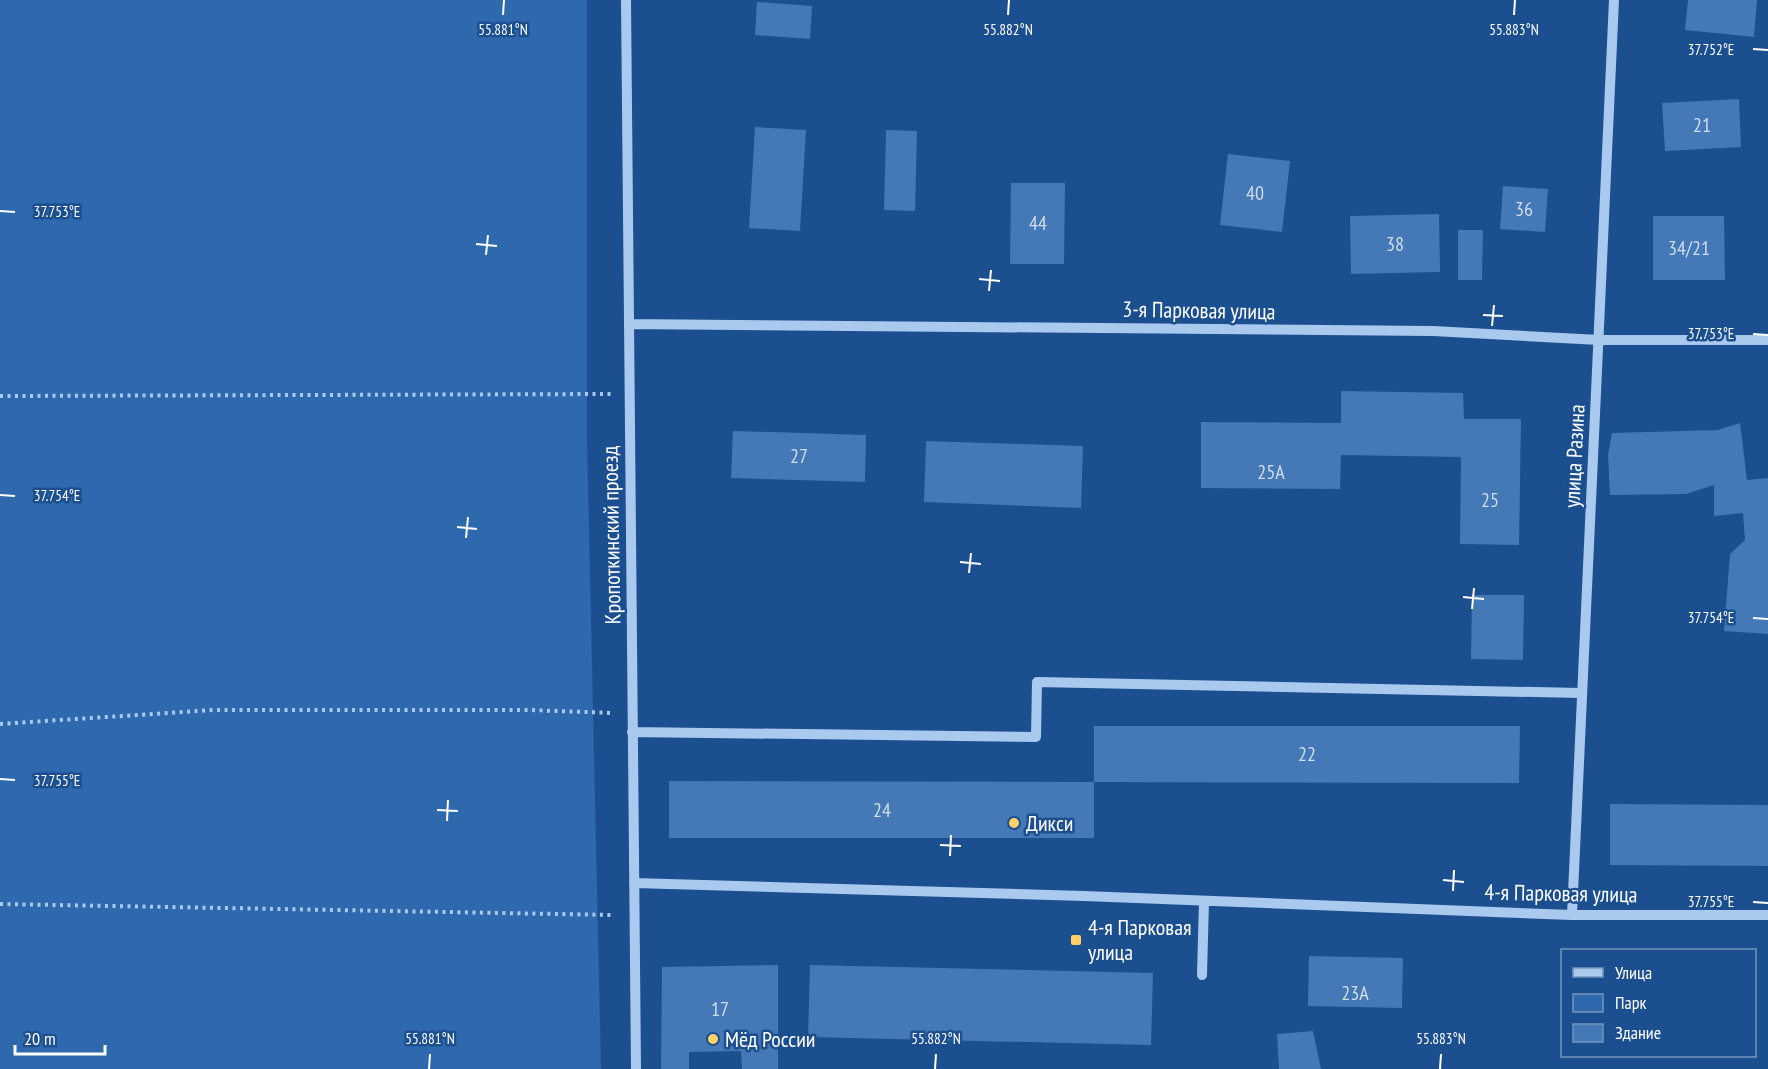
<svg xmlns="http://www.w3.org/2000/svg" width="1768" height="1069" font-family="'PT Sans Narrow',sans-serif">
  <rect width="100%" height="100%" fill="#1b4f8f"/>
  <path fill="#2e69ad" d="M0,0H587V440L601,1069H0Z"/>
  <path fill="#4478b7" d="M1688,0H1757L1754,37L1685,30Z
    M757,2L812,6L810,39L755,35Z
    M1739,99L1741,147L1665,151L1662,103Z
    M755,127L806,130L800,231L749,228Z
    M886,130L917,131L915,211L884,210Z
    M1228,154L1290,161L1282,232L1220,225Z
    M1011,183H1065L1064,264H1010Z
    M1503,186L1548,189L1545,232L1500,229Z
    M1439,214L1440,272L1351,274L1350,216Z
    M1653,216H1724L1725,280H1653Z
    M1458,230H1483L1482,280H1458Z
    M1341,391L1463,393L1464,419H1521L1519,545L1460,544L1461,457L1341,455L1340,489L1201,488V422L1341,423Z
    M1740,423L1747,480L1768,478V634L1724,631L1730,554L1745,540L1743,513L1714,516V485L1686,494L1610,495L1608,455L1612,433L1718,430Z
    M733,431L866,435L865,482L731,478Z
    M926,441L1083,446L1081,508L924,502Z
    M1472,595H1524L1523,660L1471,659Z
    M1094,726H1520L1519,783L1094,782Z
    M669,781L1094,782V838H669Z
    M1610,804L1768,805V866L1610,865Z
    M1309,956L1403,958L1402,1008L1308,1006Z
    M778,965V1069H742L741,1051L689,1052V1069H661L662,967Z
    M810,965L1153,973L1151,1045L808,1037Z
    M1313,1031L1321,1069H1279L1277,1034Z"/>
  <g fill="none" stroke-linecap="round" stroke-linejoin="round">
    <path stroke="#a9c9ee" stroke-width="4" stroke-dasharray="3 4.5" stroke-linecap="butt" d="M0,396L611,394
      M0,724L213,710H529L613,713
      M0,904L614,915"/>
    <path stroke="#a9c9ee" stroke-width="10" d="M626,0L636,1069
      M629,324L1433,331L1599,340H1768
      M632,732L1036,737L1037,682L1581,693
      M634,883L1084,896L1572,915H1768
      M1572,915L1614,0
      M1202,975L1204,901"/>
  </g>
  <path fill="none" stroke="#fff" stroke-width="2" d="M503,15L504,0M1008,15L1009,0M1514,15L1515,0M1753,49L1768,50M0,211L15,212M476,244L497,246M486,255L488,235M979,279L1000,281M989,291L991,270M1483,315L1503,316M1492,326L1494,305M1753,334L1768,335M0,495L15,496M457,527L477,529M466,538L468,517M960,562L981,564M969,573L971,553M1463,597L1484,599M1472,609L1474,588M1753,618L1768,619M0,779L15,780M437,810L458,811M447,821L448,800M940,845L961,846M950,856L951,835M1443,880L1464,882M1453,891L1454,870M1753,902L1768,903M429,1069L430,1054M935,1069L936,1054M1440,1069L1441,1054"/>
  <g fill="#ffd166" stroke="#1b4f8f" stroke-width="2">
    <circle cx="1014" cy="823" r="6"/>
    <rect x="1070" y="934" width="12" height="12" rx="3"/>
    <circle cx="713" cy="1039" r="6"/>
  </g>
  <g text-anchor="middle" stroke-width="5" stroke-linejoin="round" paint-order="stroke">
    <g font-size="20" fill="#d0dded">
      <text x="1702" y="132">21</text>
      <text x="1255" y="200">40</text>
      <text x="1524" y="216">36</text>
      <text x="1038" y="230">44</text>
      <text x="1395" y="251">38</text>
      <text x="1689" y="255">34/21</text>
      <text x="799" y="463">27</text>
      <text x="1271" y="479">25А</text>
      <text x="1490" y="507">25</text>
      <text x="1307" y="761">22</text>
      <text x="882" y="817">24</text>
      <text x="1355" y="1000">23А</text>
      <text x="720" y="1016">17</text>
    </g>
    <g font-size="22" fill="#fff" stroke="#1b4f8f">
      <text transform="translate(1199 310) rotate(1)" y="8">3-я Парковая улица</text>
      <text transform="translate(1574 456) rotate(-87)" y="8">улица Разина</text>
      <text transform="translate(611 535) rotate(-91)" y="8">Кропоткинский проезд</text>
      <text transform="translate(1561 893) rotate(1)" y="8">4-я Парковая улица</text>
    </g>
    <g font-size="22" fill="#fff" stroke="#1b4f8f" text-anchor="start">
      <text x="1026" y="831">Дикси</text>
      <text x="1088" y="935">4-я Парковая<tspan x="1088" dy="25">улица</tspan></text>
      <text x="725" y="1047">Мёд России</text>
    </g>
  </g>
  <g font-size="15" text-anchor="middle" fill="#fff" stroke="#1b4f8f" stroke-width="5" stroke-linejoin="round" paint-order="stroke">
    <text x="503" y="35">55.881°N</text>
    <text x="1008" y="35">55.882°N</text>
    <text x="1514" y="35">55.883°N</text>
    <text x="1711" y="55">37.752°E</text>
    <text x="57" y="217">37.753°E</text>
    <text x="1711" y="339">37.753°E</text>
    <text x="57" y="501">37.754°E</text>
    <text x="1711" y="623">37.754°E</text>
    <text x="57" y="786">37.755°E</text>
    <text x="1711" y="907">37.755°E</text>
    <text x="430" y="1044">55.881°N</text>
    <text x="936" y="1044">55.882°N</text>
    <text x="1441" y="1044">55.883°N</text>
  </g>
  <rect x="1561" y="949" width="195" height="108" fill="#1b4f8f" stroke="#7695bc" stroke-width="1.5"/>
  <rect x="1573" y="968" width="30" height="9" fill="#a9c9ee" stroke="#7695bc" stroke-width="1.5"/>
  <text x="1615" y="979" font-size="18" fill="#ffffff">Улица</text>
  <rect x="1573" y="994" width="30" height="18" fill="#2e69ad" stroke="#7695bc" stroke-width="1.5"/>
  <text x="1615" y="1009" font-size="18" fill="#ffffff">Парк</text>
  <rect x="1573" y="1024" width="30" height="18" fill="#4478b7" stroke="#7695bc" stroke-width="1.5"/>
  <text x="1615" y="1039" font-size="18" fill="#ffffff">Здание</text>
  <path d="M15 1045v9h90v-9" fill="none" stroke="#ffffff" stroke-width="3"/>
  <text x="24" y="1045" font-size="18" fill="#ffffff" stroke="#1b4f8f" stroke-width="4.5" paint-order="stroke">20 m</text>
</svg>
